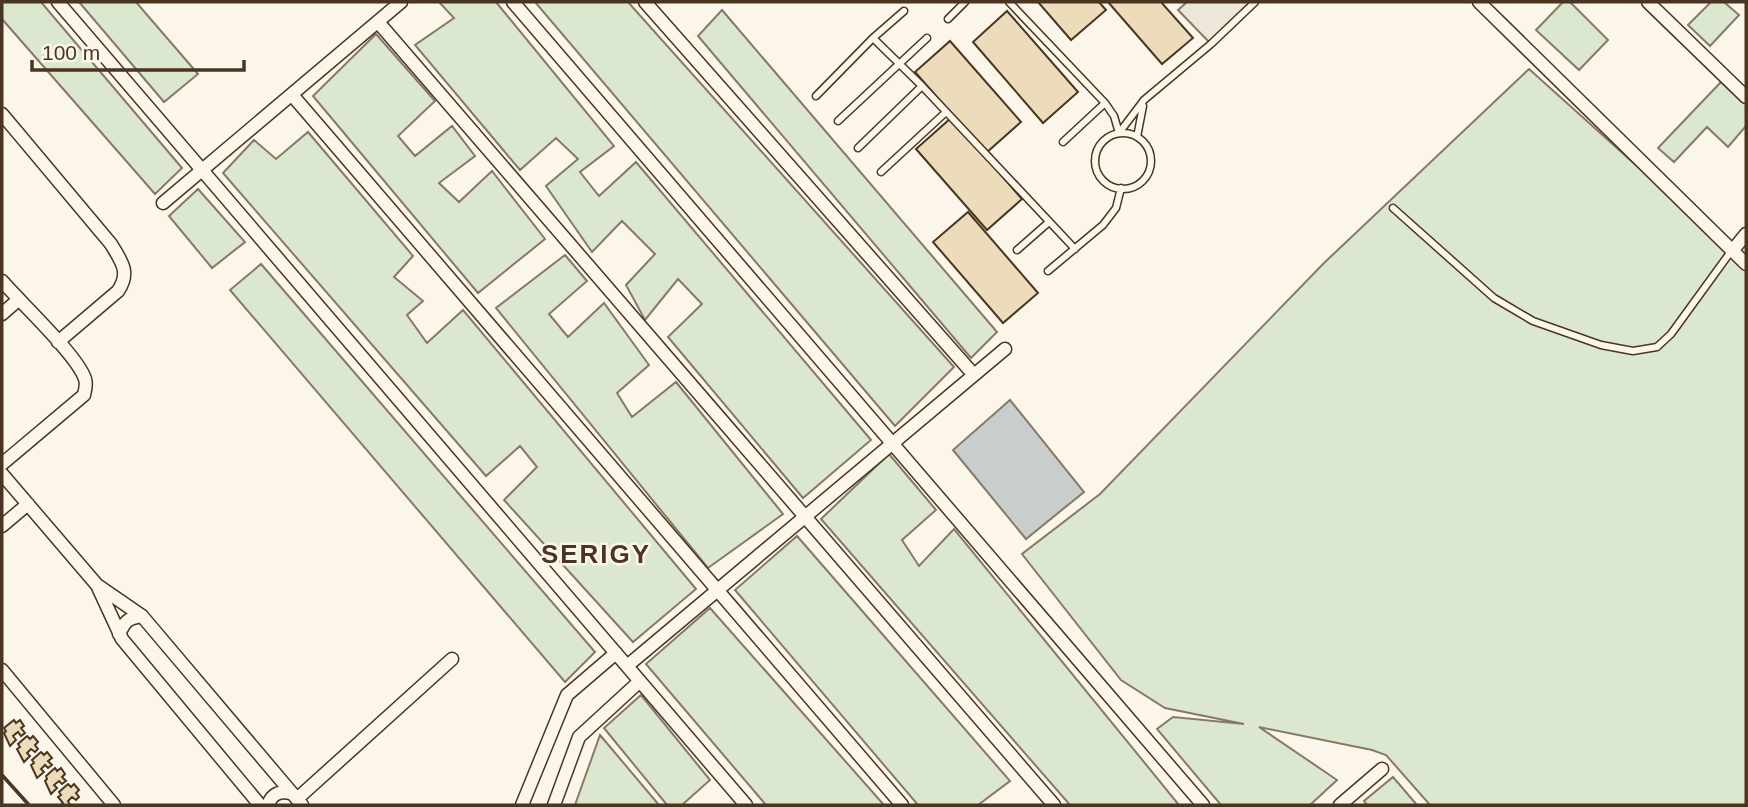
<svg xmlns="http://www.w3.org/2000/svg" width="1748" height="807" font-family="Arial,sans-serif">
  <rect width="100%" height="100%" fill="#fbf6e9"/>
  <path fill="#dce7d0" stroke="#887966" stroke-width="2" d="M2,2H41L182,168L155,194L2,19Z
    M79,2H136L198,74L164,102Z
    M439,2H496L614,146L580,172L599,196L636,162L871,440L803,498L668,337L702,304L678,279L645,320L626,285L655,254L622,221L592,252L546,186L578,159L556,138L520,170L415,45L454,18Z
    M535,2H628L954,367L895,426Z
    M1563,2H1570L1608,40L1579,70L1536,30Z
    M1711,2H1724L1739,15L1710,46L1688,25Z
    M722,10L997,332L971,358L698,36Z
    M376,34L435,101L398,136L415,156L452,126L475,156L439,183L459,202L492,171L545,239L478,293L313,96Z
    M1529,69L1746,264V805H1430L1386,755L1372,750L1259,727L1337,780L1310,805H1221L1157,729L1173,717L1244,724L1165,708L1121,680L1022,554L1100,494L1324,263Z
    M1721,82L1746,104V126L1728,147L1707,127L1674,162L1658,148Z
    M308,132L413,256L394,277L423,301L407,315L427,343L463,310L696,589L633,642L504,500L537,467L520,446L486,476L223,173L254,140L276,159Z
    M198,189L245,242L212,268L169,216Z
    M565,255L587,281L549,314L568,337L604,303L649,365L617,393L632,417L676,382L783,514L708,568L496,308Z
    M261,264L595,652L565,682L230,290Z
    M889,454L936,510L902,540L919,566L954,529L1179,805H1070L821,519Z
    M797,536L1010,781L978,805H918L735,590Z
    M710,608L884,805H766L646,664Z
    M641,695L710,780L682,805H667L604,728Z
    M600,735L659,805H575Z
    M1393,777L1417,805H1367L1364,801Z"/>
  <path fill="#ede7d9" stroke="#887966" stroke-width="2" d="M1187,2H1251L1253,4L1211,44L1178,10Z"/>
  <path fill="#c9cecd" stroke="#887966" stroke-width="2" d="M1010,400L1084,492L1026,539L953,450Z"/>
  <path fill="#ecdcbc" stroke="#4a3520" stroke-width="2" d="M1038,2H1099L1106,10L1071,40Z
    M1108,2H1161L1193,38L1162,64Z
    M1007,11L1078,92L1043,123L973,42Z
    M950,41L1021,122L986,153L915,72Z
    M951,118L1022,199L987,230L916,149Z
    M968,212L1038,293L1003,323L933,242Z
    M14,720L16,723L20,720L24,726L21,728L25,733L21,736L18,732L13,736L16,740L10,746L4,733L6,731L4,728Z
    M27,736L30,739L33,736L38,742L35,745L38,749L35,752L31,749L27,753L30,756L24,762L17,749L20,747L18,744Z
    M41,752L44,755L47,752L52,758L48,761L52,765L48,768L45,765L41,769L44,772L37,778L31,765L34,763L32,760Z
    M55,768L57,771L61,768L65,774L62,777L66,781L62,784L59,781L54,785L57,788L51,794L45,781L47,779L46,776Z
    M68,784L71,787L74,784L79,790L76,793L79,797L76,800L72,797L68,801L70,805H61L63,803L58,797L61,795L59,792Z"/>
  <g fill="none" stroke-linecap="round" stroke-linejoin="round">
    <g stroke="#4a3520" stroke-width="9">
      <path id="lane" d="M1009,2L1105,103L1114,116L1119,133
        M948,19L965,2
        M873,38L922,86L1075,249
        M816,96L873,38L904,11
        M838,121L927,38
        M1119,133L1144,100L1211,44L1255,2
        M1095 161a28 28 0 1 1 56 0a28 28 0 1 1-56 0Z
        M1137,137L1143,106
        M1063,142L1105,103
        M858,148L922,86
        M881,172L946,112
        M1393,208L1494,298L1533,321L1601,345L1633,351L1657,347L1671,334L1732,250
        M1017,250L1049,222
        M1048,271L1103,225L1116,208L1121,188"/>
    </g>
    <g stroke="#4a3520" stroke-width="15">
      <path id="street" d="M58,2L746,805
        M513,2L1203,805
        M645,2L974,375
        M1479,2L1746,264
        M1648,2L1746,97
        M378,22L1054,805
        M293,96L902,805
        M2,114L111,244C121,261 131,272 118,291L58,342
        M163,203L401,2
        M1733,250L1746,234
        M2,281C20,302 78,356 85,379C87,384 85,390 84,395L2,464
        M2,314L18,300
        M2,474L97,585L142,616L302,805
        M2,526L28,504
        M97,585L122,639L260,805
        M119,634C125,621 128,618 142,616
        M627,666L1005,349
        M2,670L114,805
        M298,798L452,659
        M268,805C272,793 281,790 293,794
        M522,805L567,695L616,653
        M554,805L579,737L640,681
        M1340,805L1382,769"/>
    </g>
    <use href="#lane" stroke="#fbf6e9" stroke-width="6"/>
    <use href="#street" stroke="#fbf6e9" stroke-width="12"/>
    <path stroke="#4a3520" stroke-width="3.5" d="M2,775L29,805"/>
  </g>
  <g text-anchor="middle" stroke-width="5" stroke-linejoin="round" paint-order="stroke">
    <g font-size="26" font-weight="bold" letter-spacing="2" fill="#4a3520" stroke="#fbf6e9">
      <text x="596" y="563">SERIGY</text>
    </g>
  </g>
  <rect width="1748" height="807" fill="none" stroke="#4a3520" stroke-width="7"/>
  <path d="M32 60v10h212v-10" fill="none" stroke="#4a3520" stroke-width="3.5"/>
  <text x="42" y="60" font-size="21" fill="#4a3520" stroke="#fbf6e9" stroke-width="5" paint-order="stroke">100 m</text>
</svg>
